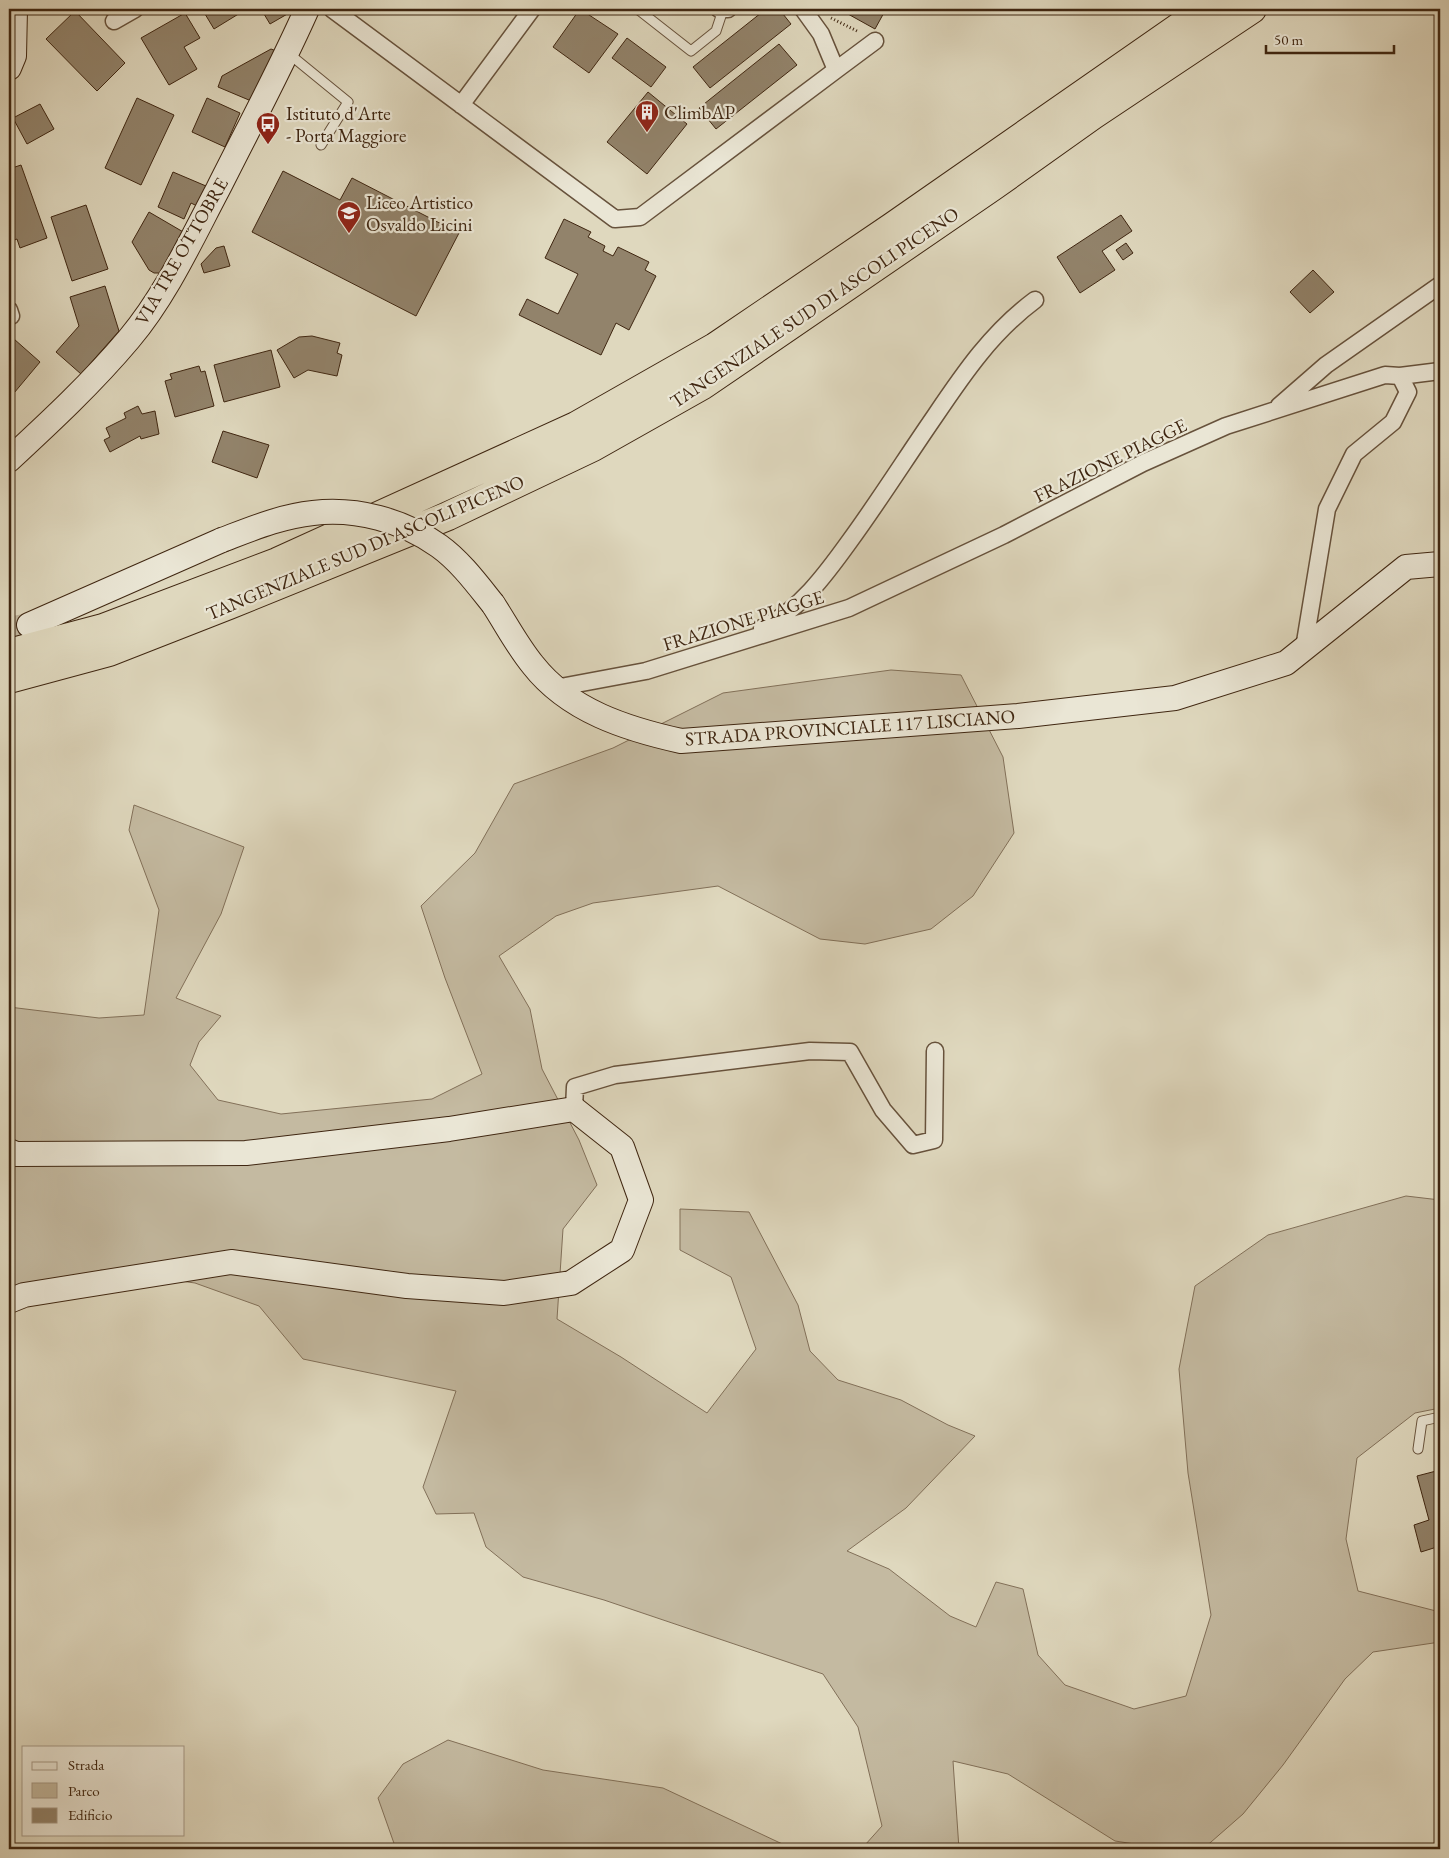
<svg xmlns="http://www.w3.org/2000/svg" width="1449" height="1858" font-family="'EB Garamond',serif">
  <rect width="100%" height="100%" fill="#dfd8be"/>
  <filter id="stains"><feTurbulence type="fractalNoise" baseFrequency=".004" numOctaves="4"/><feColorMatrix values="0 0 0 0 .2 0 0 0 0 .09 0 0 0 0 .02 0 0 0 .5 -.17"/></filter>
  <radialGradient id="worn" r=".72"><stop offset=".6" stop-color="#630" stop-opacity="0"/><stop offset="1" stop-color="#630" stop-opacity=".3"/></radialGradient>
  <path fill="#c4baa1" stroke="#827059" d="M891,670L961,675L1003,757L1014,833L973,896L931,929L865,944L820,939L718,886L593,903L556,916L499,956L530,1009L542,1069L579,1140L597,1185L563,1229L557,1319L621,1357L707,1413L756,1349L731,1277L680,1250V1209L749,1212L798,1305L810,1351L838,1380L901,1400L948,1425L975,1436L906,1508L847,1551L889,1569L950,1616L976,1627L996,1582L1023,1589L1038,1655L1065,1685L1134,1709L1186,1696L1211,1615L1188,1473L1179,1369L1195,1286L1268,1235L1406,1196L1440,1200V1408L1415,1413L1357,1458L1346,1539L1358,1591L1440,1612V1642L1373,1652L1345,1679L1283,1765L1243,1814L1203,1849H1167L1115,1841L1008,1774L953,1761L959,1849H843L865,1845L882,1826L858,1727L823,1674L604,1600L523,1577L486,1547L474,1513L436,1514L423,1487L456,1391L303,1359L259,1306L195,1283L101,1270L9,1307V1007L99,1018L144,1015L159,910L129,830L134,805L244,847L221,914L176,998L221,1016L199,1042L190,1065L218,1100L281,1114L432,1099L482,1074L445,978L421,906L475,853L514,784L613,748L723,693Z
    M448,1740L543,1770L663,1788L793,1849H396L378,1798L403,1764Z"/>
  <path fill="#92836b" stroke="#3f2611" d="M202,9H244L245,10L214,29Z
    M261,9H296L270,24Z
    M580,9L618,34L589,73L553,47Z
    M766,9H779L791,24L710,88L693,67Z
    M839,9H886L875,29Z
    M75,11L125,63L97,91L46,39Z
    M185,13L200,38L184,47L197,69L169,85L141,38Z
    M627,38L666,67L651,87L612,58Z
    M779,44L797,65L716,129L699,108Z
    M271,49L279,52L256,103L218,87L222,76Z
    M648,92L687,124L647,174L607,142Z
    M137,98L174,115L141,185L105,168Z
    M207,98L240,113L225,147L192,132Z
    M40,104L54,129L27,144L13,118Z
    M21,165L47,238L20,248L17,239L10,242L9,237V169Z
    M283,171L340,200L352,178L459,233L416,316L252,232Z
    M173,172L206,186L197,206L191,203L184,219L158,207Z
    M86,205L108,269L72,281L51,217Z
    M149,212L185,233L160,273H154L149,270L132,242Z
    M1121,215L1132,231L1102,251L1115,270L1080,293L1057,257Z
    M564,219L591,232L588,237L605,246L603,251L613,256L618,247L649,262L645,270L656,276L629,330L616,323L601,355L519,315L527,299L558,314L578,274L545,258Z
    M1126,243L1133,253L1123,260L1116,250Z
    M224,246L230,266L204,273L201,264L216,248Z
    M1313,270L1334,292L1310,313L1290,292Z
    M105,286L119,331L81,374L56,352L79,326L70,297Z
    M312,336L340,343L337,353L342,355L337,376L308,370L294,378L277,350L299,337Z
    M14,339L40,362L9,399V346Z
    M271,350L280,387L224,402L214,365Z
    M199,366L201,372L205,371L214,406L175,417L165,381L172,379L170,374Z
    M138,406L142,414L155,411L159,434L141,439L140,436L110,452L104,440L110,437L106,428L126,418L124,413Z
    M223,431L269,445L257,478L212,462Z
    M1440,1470V1546L1421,1552L1414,1525L1429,1520L1417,1476Z"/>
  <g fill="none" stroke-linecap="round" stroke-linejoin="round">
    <path stroke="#bfb49b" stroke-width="24" stroke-dasharray="24 12" stroke-linecap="butt" d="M9,629L29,625"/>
    <g stroke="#67523c" stroke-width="11">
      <path id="lane" d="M642,9L640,11L691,51L716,31L723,10
        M288,53L348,102L321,145
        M1418,1449L1422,1421L1440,1417"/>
    </g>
    <g stroke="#67523c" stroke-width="19">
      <path id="street" d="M332,9L615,219L640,217L836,70L821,34L803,9
        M719,9H728
        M114,21L135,9
        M836,70L875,41
        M461,105L532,9
        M9,310L11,316
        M1400,376L1440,371
        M1279,406L1326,365L1440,285
        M762,628C799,611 826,574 849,542C879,501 906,458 935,416C964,373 992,332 1035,300
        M555,688L646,671L849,608L1004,535L1143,463L1226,426L1385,375L1400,376L1408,392L1393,422L1354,454L1327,509L1304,648
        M574,1109L575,1087L615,1075L810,1051L850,1052L883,1110L913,1145L934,1140L935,1051"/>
    </g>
    <g stroke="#3f2611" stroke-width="26">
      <path id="secondary" d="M9,68L14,56L15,9
        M9,460C50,422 92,383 129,339C166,295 191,240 218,189C248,129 280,70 307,9
        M493,604C506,624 518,647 533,665C569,711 627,729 681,741L1018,716L1175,698L1286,663L1406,567L1440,564
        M29,625L222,540
        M9,1151L16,1154L246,1153L449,1129L574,1109L622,1147L641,1200L622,1250L571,1283L504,1293L407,1286L231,1262L24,1295L9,1301"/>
    </g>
    <g stroke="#3f2611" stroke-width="30">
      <path id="highway" d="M9,653L103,628L277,562L576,426L715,347L892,227L1205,9
        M9,679L109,652L229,605L448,516L593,447L703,385L992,187L1093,115L1252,9"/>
    </g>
    <path stroke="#3f2611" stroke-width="3" stroke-dasharray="1 2.5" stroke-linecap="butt" d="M831,18L859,32"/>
    <use href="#lane" stroke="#eae6d5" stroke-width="9"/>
    <use href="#street" stroke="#eae6d5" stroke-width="16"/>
    <use href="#secondary" stroke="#eae6d5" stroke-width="24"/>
    <use href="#highway" stroke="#dfd8be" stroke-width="28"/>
    <g stroke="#3f2611" stroke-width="26" stroke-linecap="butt">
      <path id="secondary-bridge" d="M222,540C251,529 282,516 313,513C356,508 403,520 439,546C460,561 477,584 493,604"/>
    </g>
    <use href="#secondary-bridge" stroke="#eae6d5" stroke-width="24"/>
  </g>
  <defs>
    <g id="building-pin" transform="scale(1.25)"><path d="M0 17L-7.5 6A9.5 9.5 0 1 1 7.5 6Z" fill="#8f2418" stroke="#eae6d5"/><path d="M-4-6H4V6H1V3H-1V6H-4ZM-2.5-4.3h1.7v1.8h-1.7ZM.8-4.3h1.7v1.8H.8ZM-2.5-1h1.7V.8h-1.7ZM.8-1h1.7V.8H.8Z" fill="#fff"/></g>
    <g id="bus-pin" transform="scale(1.25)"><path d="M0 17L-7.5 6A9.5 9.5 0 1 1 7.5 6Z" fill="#8f2418" stroke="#eae6d5"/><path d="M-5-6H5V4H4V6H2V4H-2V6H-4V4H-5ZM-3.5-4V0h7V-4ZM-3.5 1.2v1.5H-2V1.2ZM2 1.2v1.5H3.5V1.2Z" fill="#fff"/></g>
    <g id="school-pin" transform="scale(1.25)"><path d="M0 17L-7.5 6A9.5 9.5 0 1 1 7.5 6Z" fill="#8f2418" stroke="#eae6d5"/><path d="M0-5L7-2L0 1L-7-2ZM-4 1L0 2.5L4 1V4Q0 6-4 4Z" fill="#fff"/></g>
  </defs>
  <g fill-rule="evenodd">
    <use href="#building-pin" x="647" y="112"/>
    <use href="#bus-pin" x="268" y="124"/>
    <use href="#school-pin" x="349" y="213"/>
  </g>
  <g text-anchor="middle" stroke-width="4.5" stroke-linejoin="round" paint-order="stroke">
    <g font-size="19" fill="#3f2611" stroke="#eae6d5" text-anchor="start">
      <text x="664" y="119">ClimbAP</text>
      <text x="286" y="120">Istituto d'Arte<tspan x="286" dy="22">- Porta Maggiore</tspan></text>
      <text x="366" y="209">Liceo Artistico<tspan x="366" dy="22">Osvaldo Licini</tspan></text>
    </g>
    <g font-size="19" fill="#3f2611" stroke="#eae6d5">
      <text transform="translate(181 251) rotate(-60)" y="7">VIA TRE OTTOBRE</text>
      <text transform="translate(814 307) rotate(-34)" y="7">TANGENZIALE SUD DI ASCOLI PICENO</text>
      <text transform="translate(1110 460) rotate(-26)" y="7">FRAZIONE PIAGGE</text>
      <text transform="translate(365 547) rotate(-23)" y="7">TANGENZIALE SUD DI ASCOLI PICENO</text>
      <text transform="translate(743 620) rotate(-17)" y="7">FRAZIONE PIAGGE</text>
      <text transform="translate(850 727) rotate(-4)" y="7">STRADA PROVINCIALE 117 LISCIANO</text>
    </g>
  </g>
  <rect width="1449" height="1858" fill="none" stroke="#dfd8be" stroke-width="30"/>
  <rect x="10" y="10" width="1429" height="1838" fill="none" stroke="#3f2611" stroke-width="2.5"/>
  <rect x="15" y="15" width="1419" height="1828" fill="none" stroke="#3f2611"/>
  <rect x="22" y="1746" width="162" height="90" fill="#eae6d5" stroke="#a69987"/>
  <rect x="32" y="1762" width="25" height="8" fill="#eae6d5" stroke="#a69987"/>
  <text x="68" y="1770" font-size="15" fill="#3f2611">Strada</text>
  <rect x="32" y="1783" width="25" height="15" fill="#c4baa1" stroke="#a69987"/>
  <text x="68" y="1796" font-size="15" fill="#3f2611">Parco</text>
  <rect x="32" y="1808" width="25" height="15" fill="#92836b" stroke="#a69987"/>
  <text x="68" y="1820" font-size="15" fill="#3f2611">Edificio</text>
  <path d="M1266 45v8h128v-8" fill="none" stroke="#3f2611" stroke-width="2.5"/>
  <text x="1274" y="45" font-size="15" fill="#3f2611" stroke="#eae6d5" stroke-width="4" paint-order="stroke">50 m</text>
  <rect width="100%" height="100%" filter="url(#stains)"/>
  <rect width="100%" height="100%" fill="url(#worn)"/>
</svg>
